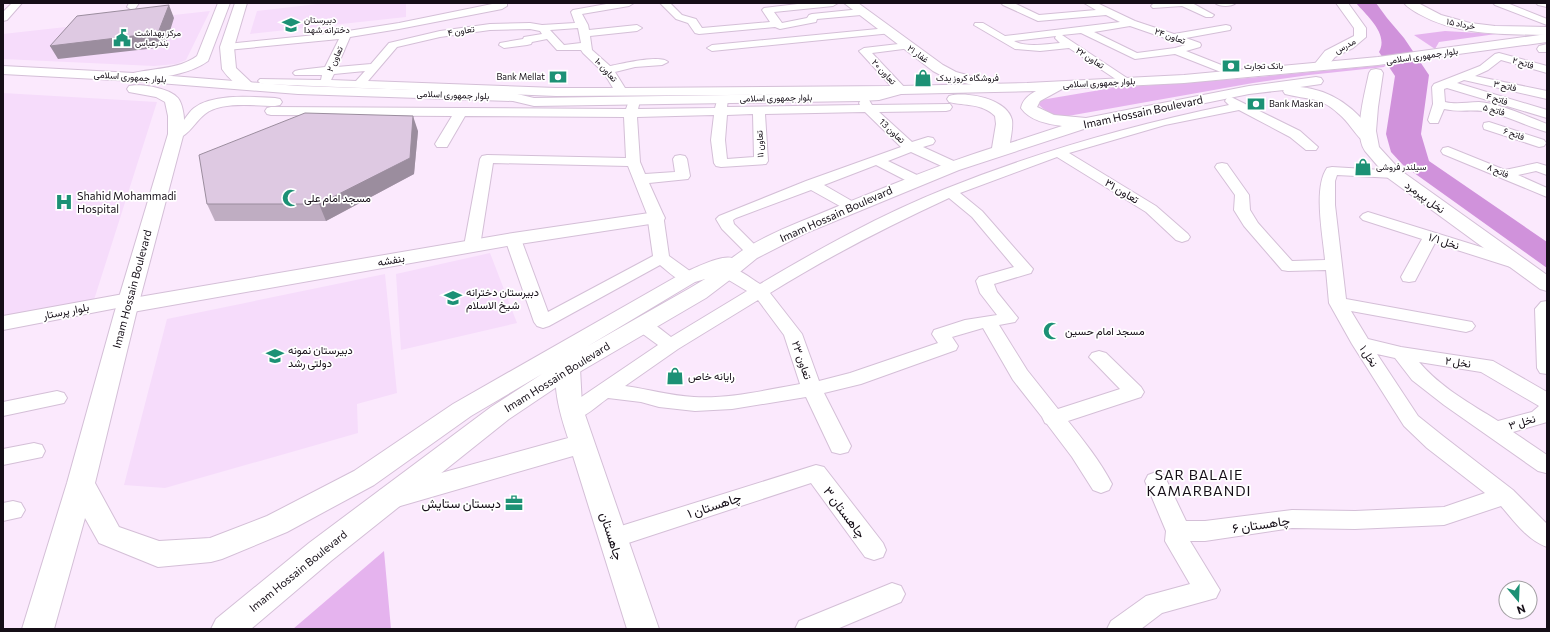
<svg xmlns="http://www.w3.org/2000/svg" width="1550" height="632" font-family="Commissioner,Vazirmatn,sans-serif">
  <rect width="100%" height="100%" fill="#fbe9fd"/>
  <path fill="#f6dcfb" d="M326,3H406V17L250,34L257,11Z
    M210,11L186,60L176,64L154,66L3,59V34Z
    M3,93L157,102L93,303L3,319Z
    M490,253L517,323L401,350L396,274Z
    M385,274L397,393L357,404L358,433L165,488L124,485L167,319Z"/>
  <path fill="#e5b3ee" d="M1445,31L1496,34L1439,42L1435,49L1414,35Z
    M1386,65L1384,67L1309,75L1253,83L1068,116C1056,116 1048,114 1039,105L1041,100L1112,88L1236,79Z
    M384,551L391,629H293Z"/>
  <path fill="#d092db" d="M1356,3H1376L1387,18L1404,38L1429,75L1421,134L1429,161L1547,242V268L1403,165L1391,152L1386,134L1395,76L1379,52C1389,34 1367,16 1356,3Z"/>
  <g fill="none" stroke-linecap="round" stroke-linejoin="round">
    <g stroke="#d4bfd7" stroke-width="2">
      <path id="minor" d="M12,3H22L7,20L3,21V12Z
        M129,3H139L135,9L132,10L127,7Z
        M497,3H507V6L502,9L399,29L350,37L337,67L371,64L389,43L440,31L490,24L530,23L542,25L575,23L571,12L573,10L612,3H634L629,6L582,14L588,25L589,30L637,25L642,28L637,31L590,36L592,50L610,66C621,64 661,54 668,62L662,65L635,67L615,72L625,88L891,86L859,51L864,48L907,43L911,44L912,46L911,48L872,53L907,90L905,93L901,94L556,96L264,84L260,83L258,81L260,79L321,80L322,75H295L293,73L295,71L299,70L325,67L339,39L227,50L222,47L227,44L335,33L399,23ZM578,28L581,43L564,45L550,30ZM530,29L540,31L542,34L524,37L523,39L500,43L499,45L504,48L527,45L531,44L532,42L547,39L557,50H581L583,53L604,73L613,88H556L368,81L397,47L440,37L490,30ZM365,71L356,81L331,80L334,74Z
        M660,3H670L682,15L696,19L702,28L770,22L762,10L764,8L806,3H838L833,6L774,12L782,23L807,18L809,15L812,14L861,9L866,12L861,15L817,19L816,22L780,29L775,27L699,34L695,33L688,23L676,19Z
        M1001,3H1014L1039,15L1096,10L1084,3H1097L1135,21L1174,34L1226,25L1230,26L1231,28L1230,30L1186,38L1200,43L1201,45L1200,47L1186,51L1239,72L1241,74L1239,76H1231L1175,54L1135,59L1081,33L1062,35L1133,82L1131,84H1123L1069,48L1040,51L1015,49L974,25L975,23H983L1005,36L1120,22L1106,15L1038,21L1003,5ZM1130,26L1185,45L1175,48L1137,53L1094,32ZM1056,36L1055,38L1060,43C1047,44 1026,48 1014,41Z
        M1157,3H1192L1214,15L1212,17H1206L1182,6L1153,8L1151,6L1153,4Z
        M1215,3H1236C1231,7 1220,7 1215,3Z
        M1493,3H1507L1547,19V25L1495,5Z
        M1536,3H1547V7L1538,5Z
        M888,28L892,29L893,31L892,33L712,51L707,48L712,45Z
        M1499,53L1547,66V73L1501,60L1488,70L1475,76L1547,91V99L1464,80L1457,83L1547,110V118L1447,88L1444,89L1445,102C1458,105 1466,102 1479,102C1502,104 1526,116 1547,124V132C1529,127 1512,118 1493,113C1475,108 1462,113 1444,109L1438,123H1430L1428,120L1433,104L1432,87L1434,84L1480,66L1495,54Z
        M722,96L726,97L728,100L727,107L860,105L859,103L861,100H869L872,105L950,104L952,107L950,110L946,111L879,112L912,142L928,137L933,138L935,141L933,144L923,147L958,163L960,166L958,169L953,170L948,169L911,152L888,161L921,177L923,180L921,183L916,184L911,183L876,165L824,185L857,204L860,207L857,210L852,212L847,210L811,190L736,218L733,220L734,224L762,252L760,255L754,257L748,255L722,229L716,219L719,216L806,181L901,147L865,112L765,114L768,161L766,164L721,167L716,166L714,163L711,140L714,115L637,117L640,162L645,174L675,172L673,159L675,156L680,155L685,156L687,159L690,176L688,179L649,183L663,214L669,256L694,274L696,278L694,282C681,285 670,273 660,265L549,326L543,328L537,326L534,322L505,239L507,236L513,234L519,236L521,239L548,312L653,256L647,214L628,166L493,163L480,246L478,249L472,251L466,249L464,246L480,159L482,156L487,155L626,158L624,117L465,116L447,147H437L435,144L452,116L271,115L267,114L265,111L267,108L271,107L626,109L630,98H638L640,101L638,109L715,108L718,97ZM753,114L754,157L727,159L725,140L727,115Z
        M1231,97L1300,131L1318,147L1316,150H1306L1290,137L1239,110L1165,125L1069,153L1156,206L1188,234L1190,237L1188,240L1182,242L1176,240L1146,212L1057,157L960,193L982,211L1033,269L1031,273L994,284L997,292L1018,318L1015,322L999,325L1027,370L1058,409L1120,389L1089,357L1092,353L1099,351L1106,353L1141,387L1144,392L1141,397L1068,421C1084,441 1100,461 1112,484L1109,490L1101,493L1093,490L1072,457L1047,424L1045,423L1042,417L1013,380L983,328L952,337L958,346L956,350L861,384L824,393L851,446L848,452L840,454L832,452L806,397L732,409L695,411L659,407L641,402L608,398C595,407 581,423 565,418L562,413L565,408L658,345L636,329L633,325L636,321C649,317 660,329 671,337L747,291L722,276L720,272L722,268C736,265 748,277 760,284C819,249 880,215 945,189C1037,152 1132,125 1229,105L1225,101L1227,98ZM949,198L972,217L1014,267L979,277L976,281L980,293L997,315L965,320L934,330L932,334L938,343L850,373L819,381L802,334L770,293C828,257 886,227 949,198ZM758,300L784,335L800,384C766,390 729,399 694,397C670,396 648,389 625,386L678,349Z
        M1489,122L1544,140L1546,143L1544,146L1539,147L1484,129L1483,126L1484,123Z
        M1448,147L1505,170L1537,163L1547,166V175L1536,171L1518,175L1547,188V197L1443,154L1441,151L1443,148Z
        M1222,163L1227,164L1249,195L1250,210L1258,223L1292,261L1325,260C1323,236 1313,188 1327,168L1332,167L1399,171L1401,174L1399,177L1394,178L1337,175L1335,181V205L1346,299L1472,322L1475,326L1472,330L1466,332L1351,311L1368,339L1401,347L1493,361L1547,392V422L1513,432L1547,455L1546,473L1538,471L1444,405L1412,380L1395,358L1377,354L1418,416L1443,436L1513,490L1547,524V547C1527,540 1514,521 1501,506L1444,525L1355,529L1292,528L1205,541H1190L1220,590L1216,598L1162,613L1141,629H1107L1111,621L1146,596L1190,584L1165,541L1166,531L1145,481L1148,475L1156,472L1164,475L1186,521H1205L1292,510L1355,511L1444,507L1485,493L1427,448L1404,426L1352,344L1329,303L1326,270L1288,271L1282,270L1244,226L1234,210L1235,195L1215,167L1217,164ZM1419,362L1481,372L1539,406L1532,412L1498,421C1471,404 1440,387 1419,362Z
        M1368,212L1526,261L1528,265L1526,269L1520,270L1435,243L1415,281L1409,282L1403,281L1401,277L1422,239L1363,220L1360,217L1363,214Z
        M1547,301V374L1540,373L1537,368L1535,309L1541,302Z
        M57,391L64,393L67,398L64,403L3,416V402Z
        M34,443L42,445L45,451L42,457L3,465V449Z
        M816,465L824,467L883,543L886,550L883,557L874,560L865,557L811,483L613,548L605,545L601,538L605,531Z
        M13,501L21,503L25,510L21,517L3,521V503Z
        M892,583L901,586L905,594L901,602L837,629H795L799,621Z"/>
    </g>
    <g stroke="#d4bfd7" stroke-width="2">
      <path id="tertiary" d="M844,3H858L943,65L956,72L1000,84L1002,87L1000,90L995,91L946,78L933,71Z
        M1336,3H1348L1366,28V37L1353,48L1335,57L1325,69L1320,70L1315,69L1313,66L1325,51L1354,36V28Z
        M1404,3H1418L1441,15L1470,23L1495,26L1547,27V35C1504,34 1458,36 1419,14C1414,11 1408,8 1404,3Z
        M1547,44V52H1539L1537,49L1539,46Z
        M1376,69L1381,70L1383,73L1378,107L1376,131L1379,147L1400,170L1547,275V291L1540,289L1388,178L1365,151C1353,134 1365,93 1369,73L1371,70Z
        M656,212L663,214L665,218L663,222L513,245L127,313L119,311L117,308L3,330V316L129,293L137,294L139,297L513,233Z
        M568,360L576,362L580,368L582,406L659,629H627L573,456L390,509L380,506L376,498L380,490L390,487L568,438C562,420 549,380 560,362Z"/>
    </g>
    <g stroke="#d4bfd7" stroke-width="2">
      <path id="secondary" d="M218,3H230L208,61C187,76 159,77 134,81L129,80L127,77L129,74C152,68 178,70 197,56Z
        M235,3H247L234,47L236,68L255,86L253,89C242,92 228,78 222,69L220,47Z"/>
    </g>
    <g stroke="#d4bfd7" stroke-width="2">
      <path id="primary" d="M1547,34V42L1378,65L1184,83L1062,89L1040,101L1037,107L1054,115L1086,118L1249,86L1316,77L1321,78L1323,81L1321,84L1300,87C1333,90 1358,110 1376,137L1374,140C1370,141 1365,143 1362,140C1355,134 1348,121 1339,114C1320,96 1308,100 1285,94L1283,91L1284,90L1249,94L1093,126L959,170L806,233L757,258L735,276L706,298L576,374L509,419L331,561L251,629H211L216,619L309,543L491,407L542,374L471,416L374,485L287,532L222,559L211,562L158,567L99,543L85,518L54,629H22L67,483L114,314L168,134V116L165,102L156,97L129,92L127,89L129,86C140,83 170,88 178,98C182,103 184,114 184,120C187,116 190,111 194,108C214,93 252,97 275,98L280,99L282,102L280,105L275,106C255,106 221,101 205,114C197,120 192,130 183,136L136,314L95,483L119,527L159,541L210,538L267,516L354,471L453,404L681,274C694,269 719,255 732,258C763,234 806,220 841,205C891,185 941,164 992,148L996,124L995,116C982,103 965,106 949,102L947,99L949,96C967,91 1007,99 1012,120C1013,127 1011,136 1010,143L1062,126C1048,124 1030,121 1021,108C1023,99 1029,95 1036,91L901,94L879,100L861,101L534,106L513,101L298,94L134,81L3,74V66L134,73L298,86L513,93L534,98L861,93L876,92L901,86L1027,83L1184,75L1378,57ZM705,279L690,288L588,346L695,282Z"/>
    </g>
    <use href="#minor" fill="#fff" fill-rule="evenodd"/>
    <use href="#tertiary" fill="#fff" fill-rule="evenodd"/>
    <use href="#secondary" fill="#fff" fill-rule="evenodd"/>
    <use href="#primary" fill="#fff" fill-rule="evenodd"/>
  </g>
  <path fill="#bfadc2" d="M418,131L414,174L326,221H215L207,204Z"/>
  <path fill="#9b8d9e" d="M169,5L174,18L165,47L58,59L50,46Z
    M413,116L418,131L414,174L326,221L319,204Z"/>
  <path fill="#dec9e2" stroke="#9b8d9e" d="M169,5L158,33L50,46L77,16Z
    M305,113L413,116L410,158L319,204H207L199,155Z"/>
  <defs>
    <g id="school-bare" transform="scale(1.38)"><path d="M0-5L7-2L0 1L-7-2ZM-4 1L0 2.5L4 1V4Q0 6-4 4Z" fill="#1c9175" stroke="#fff" stroke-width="2.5" paint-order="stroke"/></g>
    <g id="civic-bare" transform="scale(1.38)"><path d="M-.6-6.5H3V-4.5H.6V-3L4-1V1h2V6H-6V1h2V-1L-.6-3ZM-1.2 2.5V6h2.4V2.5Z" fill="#1c9175" stroke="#fff" stroke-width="2.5" paint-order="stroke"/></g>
    <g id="bank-bare" transform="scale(1.38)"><path d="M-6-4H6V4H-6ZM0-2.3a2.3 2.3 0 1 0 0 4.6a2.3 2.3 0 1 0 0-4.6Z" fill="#1c9175" stroke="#fff" stroke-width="2.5" paint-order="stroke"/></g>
    <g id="shop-bare" transform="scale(1.38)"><path d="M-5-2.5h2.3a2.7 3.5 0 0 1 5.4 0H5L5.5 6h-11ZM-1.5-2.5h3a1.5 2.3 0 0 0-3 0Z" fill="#1c9175" stroke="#fff" stroke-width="2.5" paint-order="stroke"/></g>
    <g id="mosque-bare" transform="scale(1.38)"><path d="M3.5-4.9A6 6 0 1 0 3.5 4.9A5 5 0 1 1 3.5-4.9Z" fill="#1c9175" stroke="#fff" stroke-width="2.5" paint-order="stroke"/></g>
    <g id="hospital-bare" transform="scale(1.38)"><path d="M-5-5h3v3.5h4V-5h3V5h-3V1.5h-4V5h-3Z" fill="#1c9175" stroke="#fff" stroke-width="2.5" paint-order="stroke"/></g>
    <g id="office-bare" transform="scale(1.38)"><path d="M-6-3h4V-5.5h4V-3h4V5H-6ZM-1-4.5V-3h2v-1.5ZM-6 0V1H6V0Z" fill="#1c9175" stroke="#fff" stroke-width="2.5" paint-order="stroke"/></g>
  </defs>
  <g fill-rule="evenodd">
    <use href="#school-bare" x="291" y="25"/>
    <use href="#civic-bare" x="122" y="38"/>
    <use href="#bank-bare" x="1231" y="66"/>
    <use href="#bank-bare" x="558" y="77"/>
    <use href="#shop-bare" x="923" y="78"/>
    <use href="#bank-bare" x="1256" y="104"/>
    <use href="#shop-bare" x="1363" y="167"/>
    <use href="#mosque-bare" x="291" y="198"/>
    <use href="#hospital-bare" x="64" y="202"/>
    <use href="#school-bare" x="453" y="298"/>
    <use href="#mosque-bare" x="1052" y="331"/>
    <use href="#school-bare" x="275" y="356"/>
    <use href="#shop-bare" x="675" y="376"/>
    <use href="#office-bare" x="514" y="503"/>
  </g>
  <g text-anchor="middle" stroke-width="3.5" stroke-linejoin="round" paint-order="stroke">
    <g font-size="9" fill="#150e17" stroke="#fff" text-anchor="start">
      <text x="304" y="23">دبیرستان<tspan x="304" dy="10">دخترانه شهدا</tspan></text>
      <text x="135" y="36">مرکز بهداشت<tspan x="135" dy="10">بندرعباس</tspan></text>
      <text x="1244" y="69">بانک تجارت</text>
      <text x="545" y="80" text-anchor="end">Bank Mellat</text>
      <text x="936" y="81">فروشگاه کروز یدک</text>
      <text x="1269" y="107">Bank Maskan</text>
      <text x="1376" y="170">سیلندر فروشی</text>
    </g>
    <g font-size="9" fill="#150e17" stroke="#fff">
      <text transform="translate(1461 24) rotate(11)" y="3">۱۵ خرداد</text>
      <text transform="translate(461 31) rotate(-9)" y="3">تعاون ۴</text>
      <text transform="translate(1170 36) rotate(19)" y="3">تعاون ۲۴</text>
      <text transform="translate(1345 46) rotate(-29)" y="3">مدرس</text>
      <text transform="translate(918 54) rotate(36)" y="3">غفار ۲۱</text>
      <text transform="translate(1422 56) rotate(-8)" y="3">بلوار جمهوری اسلامی</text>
      <text transform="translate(1090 58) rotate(33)" y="3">تعاون ۲۲</text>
      <text transform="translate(335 59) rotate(-66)" y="3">تعاون ۲</text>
      <text transform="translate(1523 63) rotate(17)" y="3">فاتح ۲</text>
      <text transform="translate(606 70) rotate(48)" y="3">تعاون ۱۰</text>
      <text transform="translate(884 72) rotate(47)" y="3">تعاون ۲۰</text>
      <text transform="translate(130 77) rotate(4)" y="3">بلوار جمهوری اسلامی</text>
      <text transform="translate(1099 83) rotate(-3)" y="3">بلوار جمهوری اسلامی</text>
      <text transform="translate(1505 86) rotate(12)" y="3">فاتح ۳</text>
      <text transform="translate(453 95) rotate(2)" y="3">بلوار جمهوری اسلامی</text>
      <text transform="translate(776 98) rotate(-1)" y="3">بلوار جمهوری اسلامی</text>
      <text transform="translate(1497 99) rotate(17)" y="3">فاتح ۴</text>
      <text transform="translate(1494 110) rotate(15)" y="3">فاتح ۵</text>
      <text transform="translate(892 131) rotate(43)" y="3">تعاون 13</text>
      <text transform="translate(1514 134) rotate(19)" y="3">فاتح ۶</text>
      <text transform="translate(760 144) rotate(-92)" y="3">تعاون ۱۱</text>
      <text transform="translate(1498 171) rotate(23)" y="3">فاتح ۸</text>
    </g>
    <g font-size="11" fill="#150e17" stroke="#fff">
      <text transform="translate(1143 112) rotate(-12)" y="4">Imam Hossain Boulevard</text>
      <text transform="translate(1122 191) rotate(31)" y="4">تعاون ۳۱</text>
      <text transform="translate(1425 197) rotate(36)" y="4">نخل پیرمرد</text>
      <text transform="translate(836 214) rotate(-24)" y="4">Imam Hossain Boulevard</text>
      <text transform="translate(1444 241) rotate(18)" y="4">نخل ۱/۱</text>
      <text transform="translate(391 260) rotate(-10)" y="4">بنفشه</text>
      <text transform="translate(132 289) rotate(-75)" y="4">Imam Hossain Boulevard</text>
      <text transform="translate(66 311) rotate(-11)" y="4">بلوار پرستار</text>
      <text transform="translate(1369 356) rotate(57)" y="4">نخل ۱</text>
      <text transform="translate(802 360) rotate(71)" y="4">تعاون ۲۳</text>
      <text transform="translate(1458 362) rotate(8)" y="4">نخل ۲</text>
      <text transform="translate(557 377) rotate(-32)" y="4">Imam Hossain Boulevard</text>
      <text transform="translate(1522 422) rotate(-17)" y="4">نخل ۳</text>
      <text transform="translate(298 571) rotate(-39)" y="4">Imam Hossain Boulevard</text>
    </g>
    <g font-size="11" fill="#150e17" stroke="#fff" text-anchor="start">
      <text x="77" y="200">Shahid Mohammadi<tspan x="77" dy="13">Hospital</tspan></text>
      <text x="304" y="202">مسجد امام علی</text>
      <text x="466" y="296">دبیرستان دخترانه<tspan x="466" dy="13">شیخ الاسلام</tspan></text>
      <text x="1065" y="335">مسجد امام حسین</text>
      <text x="288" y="354">دبیرستان نمونه<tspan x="288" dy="13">دولتی رشد</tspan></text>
      <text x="688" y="380">رایانه خاص</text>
    </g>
    <g font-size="13" fill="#150e17" stroke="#fff" text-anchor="end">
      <text x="501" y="508">دبستان ستایش</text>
    </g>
    <g font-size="13" fill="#150e17" stroke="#fff">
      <text transform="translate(714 505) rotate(-18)" y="5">چاهستان ۱</text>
      <text transform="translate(845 512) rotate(53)" y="5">چاهستان ۳</text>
      <text transform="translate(1261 524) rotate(-8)" y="5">چاهستان ۶</text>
      <text transform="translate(612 536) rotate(72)" y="5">چاهستان</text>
    </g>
    <g font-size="14" letter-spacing="1" fill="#150e17" stroke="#fff">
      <text x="1199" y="480">SAR BALAIE<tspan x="1199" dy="16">KAMARBANDI</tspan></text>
    </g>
  </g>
  <rect width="1550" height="632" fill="none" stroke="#150e17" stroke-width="8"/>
  <g transform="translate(1518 600) rotate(161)"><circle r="19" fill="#ffffff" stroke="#a19fa2"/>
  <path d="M0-3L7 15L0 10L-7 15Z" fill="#1c9175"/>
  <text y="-6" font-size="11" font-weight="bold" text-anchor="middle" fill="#150e17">N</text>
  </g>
</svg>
